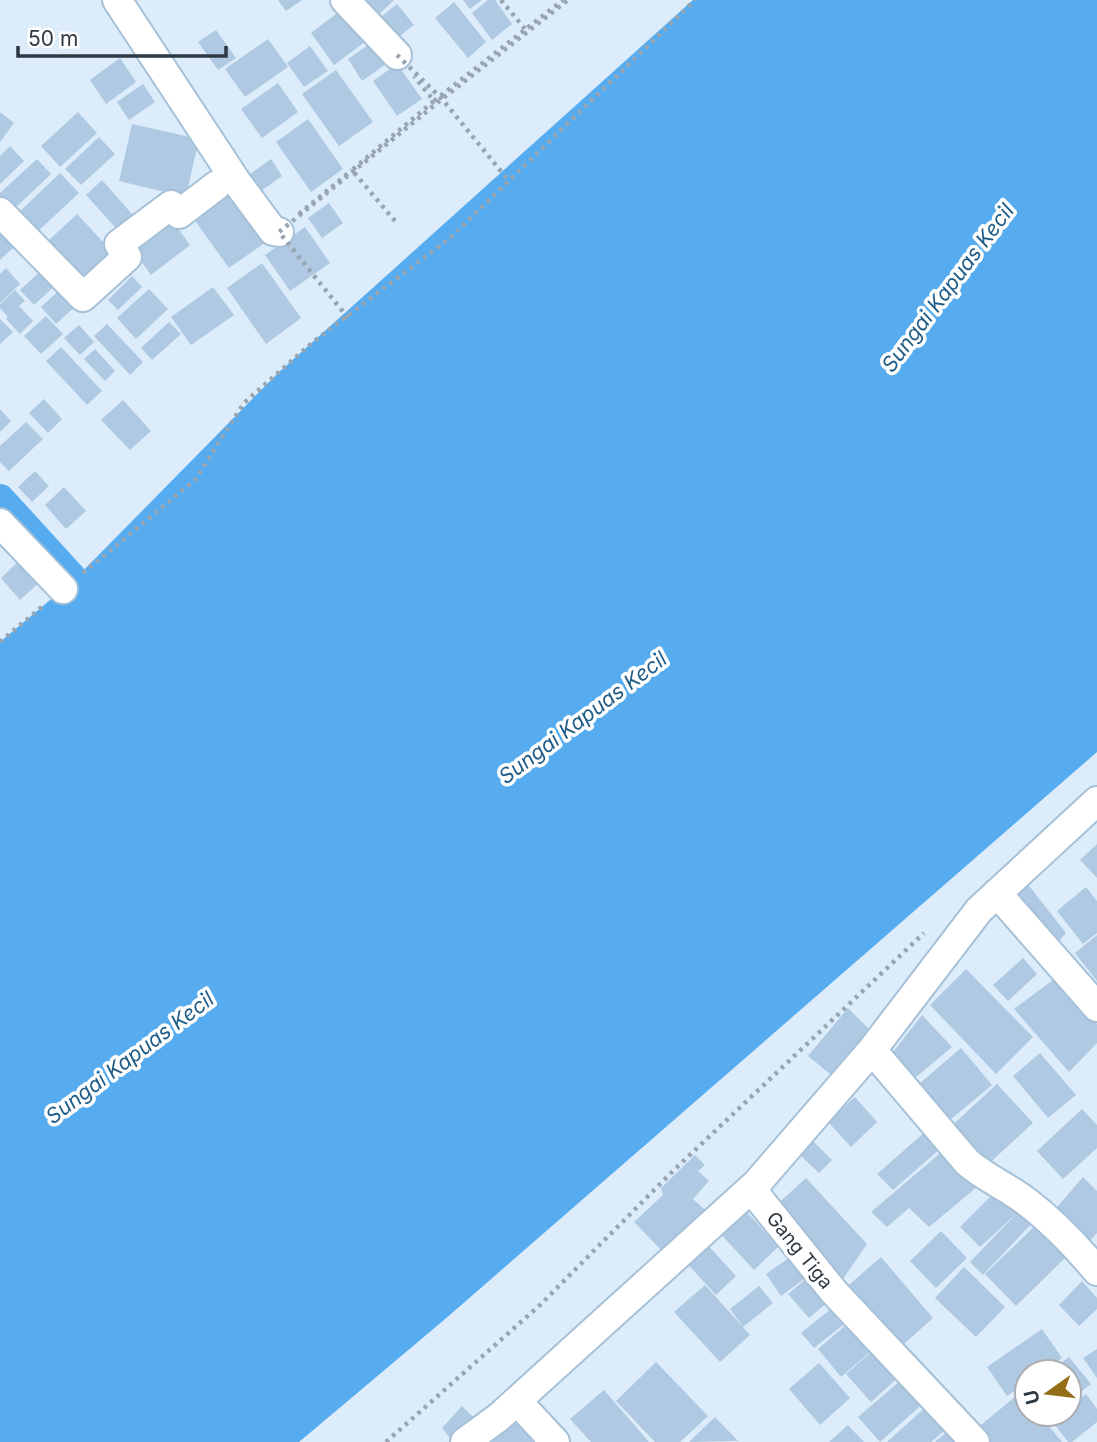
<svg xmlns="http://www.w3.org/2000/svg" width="1097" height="1442" font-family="Inter,sans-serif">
  <rect width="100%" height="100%" fill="#dcecfb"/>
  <path fill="#56acef" d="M693,0H1097V752L444,1320L299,1442H0V642L74,580L277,374Z"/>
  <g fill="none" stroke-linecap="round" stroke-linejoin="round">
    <path stroke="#56acef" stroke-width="30" d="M0,499L74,580"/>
  </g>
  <path fill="#aec9e1" d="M278,0H302L286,11Z
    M350,0H394L371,22Z
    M463,0H482L470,9Z
    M488,0H495L512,24L492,40L472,13Z
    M454,2L486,42L468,58L435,18Z
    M397,4L414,25L393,41L377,20Z
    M345,7L369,39L334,65L311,33Z
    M216,30L236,58L218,70L198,42Z
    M268,39L288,67L245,97L225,69Z
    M374,41L389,62L362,81L348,59Z
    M310,46L328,71L304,87L287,63Z
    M120,58L136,82L106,104L90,80Z
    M397,64L422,99L397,116L373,81Z
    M336,70L373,122L339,146L302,94Z
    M278,83L298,112L262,138L241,109Z
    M143,84L155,102L129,120L117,102Z
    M0,112L14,123L0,142Z
    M78,112L97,133L60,167L41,146Z
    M308,119L343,169L311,192L276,142Z
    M132,124L199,139L186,197L119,181Z
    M99,137L115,154L81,185L65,169Z
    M10,146L24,161L0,184V156Z
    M37,159L51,174L13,210L0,197V193Z
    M271,159L282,176L254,196L242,180Z
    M60,173L79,193L35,234L17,214Z
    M102,180L139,222L123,236L86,195Z
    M225,184L266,242L229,268L188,211Z
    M329,203L343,223L322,238L308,218Z
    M166,212L190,245L151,275L127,242Z
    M77,214L118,258L89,286L47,242Z
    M305,227L330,263L290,291L265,255Z
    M0,232L14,247L0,260Z
    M262,263L301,318L266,344L227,288Z
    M46,266L60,281L34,305L20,290Z
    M6,268L20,284L0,303V274Z
    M132,276L142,287L118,310L108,300Z
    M67,283L82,300L56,324L41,307Z
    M213,287L234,315L191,345L171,317Z
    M149,289L168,309L136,339L117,318Z
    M15,290L25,301L19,306L33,321L20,334L6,319L8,317L0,308V304Z
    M46,316L63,334L41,354L24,336Z
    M0,319L13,332L0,344Z
    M169,322L181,334L152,360L141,348Z
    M107,324L143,362L130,375L94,336Z
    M79,325L94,342L80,355L64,338Z
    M61,347L102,391L87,405L46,361Z
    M95,349L115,371L105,381L84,359Z
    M44,399L62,419L48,433L29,413Z
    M123,400L151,431L130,450L101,420Z
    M0,409L11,421L0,432Z
    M26,422L43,439L9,471L0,462V446Z
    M35,471L49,486L32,502L18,487Z
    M64,487L86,511L66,529L45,505Z
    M24,556L44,578L20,600L1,578Z
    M1097,844V878L1080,860Z
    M1026,882L1066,933L1054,947L1007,895Z
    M1086,887L1097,901V933L1083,944L1057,911Z
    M1097,935V981L1075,953Z
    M1023,958L1037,974L1008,1001L993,985Z
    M966,969L1033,1037L996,1074L930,1005Z
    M1053,980L1097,1024V1043L1069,1072L1014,1009Z
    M848,1008L873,1033L835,1078L808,1056Z
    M922,1015L952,1047L909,1083L890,1056Z
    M961,1048L992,1085L944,1125L913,1089Z
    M1040,1053L1076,1095L1048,1118L1013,1076Z
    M997,1084L1033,1123L983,1169L947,1130Z
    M855,1097L877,1122L851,1147L828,1122Z
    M1082,1109L1097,1125V1148L1063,1179L1037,1151Z
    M925,1132L942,1147L893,1190L877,1174Z
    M812,1140L832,1160L819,1173L799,1154Z
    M944,1150L977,1187L929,1227L909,1208L887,1227L871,1212Z
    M695,1155L705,1165L698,1171L709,1181L693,1199L711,1215L665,1254L634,1222L663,1195L661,1188Z
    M1083,1177L1097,1191V1233L1085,1246L1052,1213Z
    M806,1178L867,1244L834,1292L772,1209Z
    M999,1188L1034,1221L983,1275L970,1262L1018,1212L980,1247L960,1227Z
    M737,1201L778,1247L754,1270L714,1227Z
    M1039,1222L1069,1254L1016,1306L985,1274Z
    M941,1231L967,1258L936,1288L910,1261Z
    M702,1239L736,1276L716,1295L682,1258Z
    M793,1255L808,1276L781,1296L766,1274Z
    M881,1257L933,1318L896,1351L843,1290Z
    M964,1267L1005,1307L976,1337L935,1298Z
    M813,1273L834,1297L809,1318L788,1294Z
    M1082,1281L1097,1298V1309L1079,1326L1059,1305Z
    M705,1285L750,1335L720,1362L674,1312Z
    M759,1286L773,1303L743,1327L730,1309Z
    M841,1301L853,1317L814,1348L801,1333Z
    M854,1318L877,1346L841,1377L818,1349Z
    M1042,1329L1062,1358L1042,1372H1027V1382L1007,1396L987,1367Z
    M878,1346L902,1374L871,1402L846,1374Z
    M1097,1349V1378L1083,1358Z
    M1069,1357L1091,1384L1069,1401V1372H1049Z
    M656,1362L708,1416L680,1442H655L616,1401Z
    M819,1363L850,1398L820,1425L789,1389Z
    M907,1375L928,1399L880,1442L858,1417Z
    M604,1390L649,1442H591L570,1419Z
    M1021,1392L1027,1399V1414H1039L1062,1442H987L976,1429Z
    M1086,1394L1097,1409V1422L1072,1442H1068L1052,1421L1060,1414H1069V1407Z
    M929,1404L949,1427L931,1442H887Z
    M462,1406L480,1424L453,1442L442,1428Z
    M522,1413L548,1442H492Z
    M715,1417L738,1441L689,1442Z
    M848,1425L864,1442H829Z
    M949,1430L957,1439L954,1442H935Z"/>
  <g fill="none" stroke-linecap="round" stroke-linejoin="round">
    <g stroke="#a5c0d7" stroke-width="32">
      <path id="minor" d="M117,0L236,181L273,231L279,232
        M345,0L397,55
        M0,212L83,297L127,257L119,244L171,205L179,214L217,185
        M0,523L63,589
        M997,893L1097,1007
        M872,1050L967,1162C985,1178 1008,1187 1027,1202C1052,1221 1076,1246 1097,1271
        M517,1401L555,1442
        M465,1442L499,1417L757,1183
        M975,1442L834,1292L756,1195L757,1183L872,1050L979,910L1097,801"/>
    </g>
    <path stroke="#97a5b2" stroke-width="4.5" stroke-dasharray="3.5 5" stroke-linecap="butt" d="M501,0L525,29
      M434,101L563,0
      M299,214L352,170
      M395,221L352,170L434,101L414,76
      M83,573L195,480L244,403L313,342L450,238L695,0
      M0,642L44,605
      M386,1442L540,1305L674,1170L924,933"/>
    <use href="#minor" stroke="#fff" stroke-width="28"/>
    <path stroke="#97a5b2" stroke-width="4.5" stroke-dasharray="3.5 5" stroke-linecap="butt" d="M397,55L442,99L509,181
      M348,318L279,232L442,99L568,0"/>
  </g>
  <g text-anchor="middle" stroke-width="7" stroke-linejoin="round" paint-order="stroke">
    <g font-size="19" fill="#2d3841" stroke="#fff">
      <text transform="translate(800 1250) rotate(51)" y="7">Gang Tiga</text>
    </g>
    <g font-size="21" font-style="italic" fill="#1f5c88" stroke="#fff">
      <text transform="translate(948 288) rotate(-53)" y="7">Sungai Kapuas Kecil</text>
      <text transform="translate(583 718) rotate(-37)" y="7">Sungai Kapuas Kecil</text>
      <text transform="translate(130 1058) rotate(-37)" y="7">Sungai Kapuas Kecil</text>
    </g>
  </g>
  <g transform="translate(1048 1393) rotate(256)"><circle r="33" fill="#ffffff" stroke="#abafb3" stroke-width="2"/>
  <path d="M0-5L12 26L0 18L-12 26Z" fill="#936e16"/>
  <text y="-10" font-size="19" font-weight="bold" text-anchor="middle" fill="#2d3841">U</text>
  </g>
  <path d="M18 46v10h208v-10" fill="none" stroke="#2d3841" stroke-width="3.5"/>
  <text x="28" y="46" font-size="21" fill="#2d3841" stroke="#ffffff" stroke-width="5" paint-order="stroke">50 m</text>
</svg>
